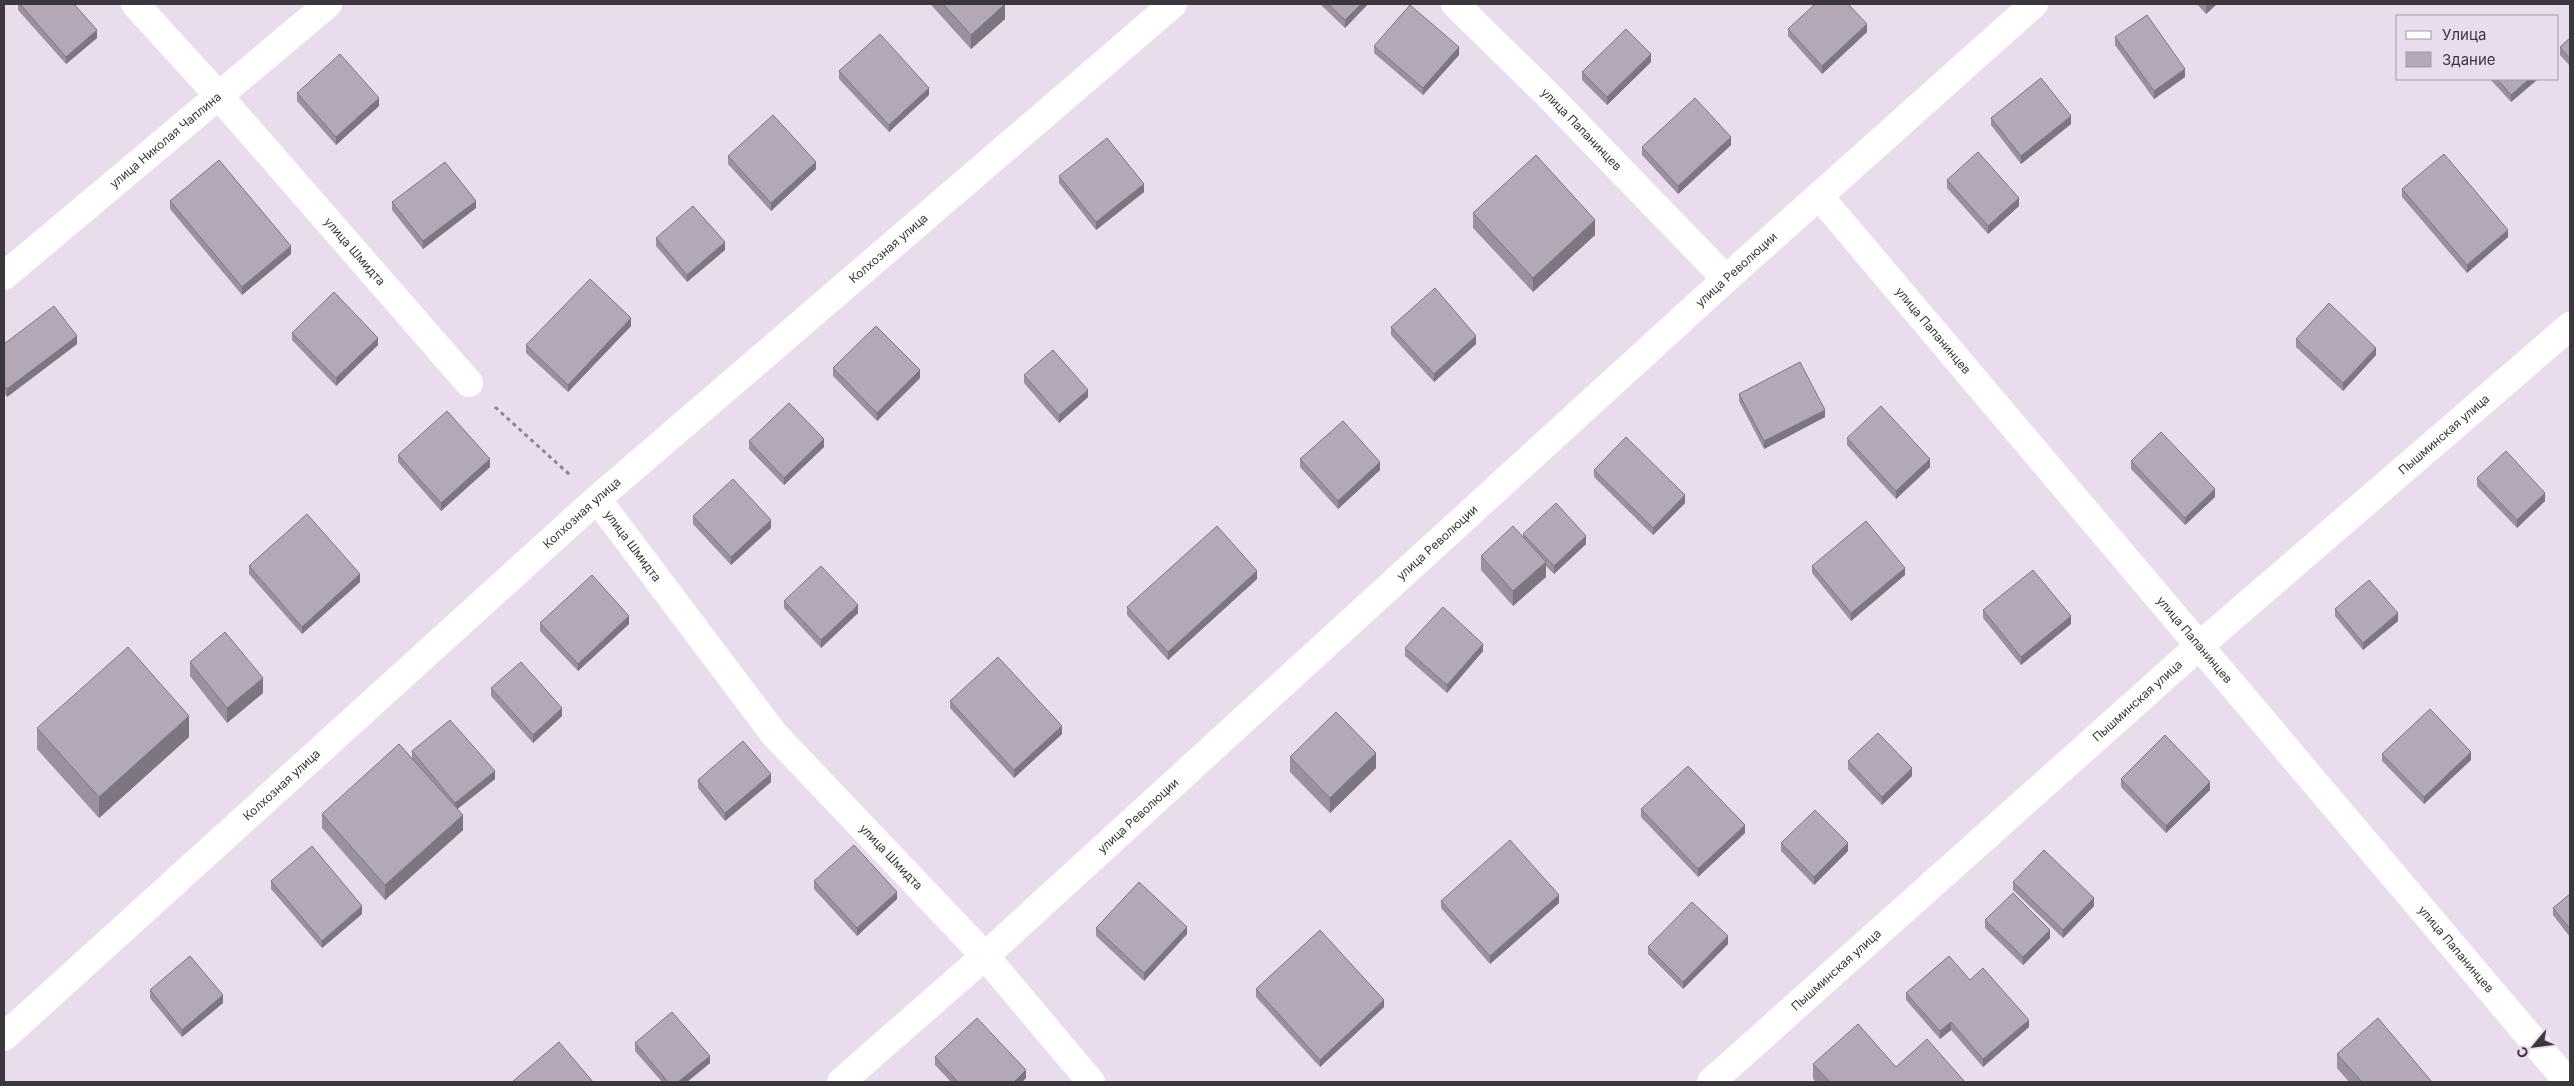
<svg xmlns="http://www.w3.org/2000/svg" width="2574" height="1086" font-family="Inter,sans-serif">
  <rect width="100%" height="100%" fill="#e8dced"/>
  <g fill="none" stroke-linecap="round" stroke-linejoin="round">
    <path stroke="#8d8590" stroke-width="3" stroke-dasharray="4 4" stroke-linecap="butt" d="M495,407L570,475"/>
    <g stroke="#fff" stroke-width="28">
      <path id="s1" d="M135,4L219,96L469,383"/>
      <path id="s2" d="M1455,4L1551,98L1726,279"/>
      <path id="s3" d="M1820,197L2568,1082"/>
      <path id="s4" d="M597,499L774,734L985,956L1091,1082"/>
      <path id="s5" d="M4,1037L597,499L1173,4"/>
      <path id="s6" d="M841,1082L985,956L1726,279L2034,4"/>
      <path id="s7" d="M1711,1082L2199,646L2570,326"/>
    </g>
    <path stroke="#fff" stroke-width="28" id="s8" d="M4,276L328,4"/>
  </g>
  <path fill="#9a909e" d="M18,4H74L97,38L66,64L18,10Z
    M932,4H1005V19L971,49L932,6Z
    M1320,4H1368L1345,28Z
    M2197,4H2217L2206,14Z
    M1788,29L1867,32L1822,74L1788,36Z
    M2115,37L2185,77L2154,99L2115,45Z
    M2570,38V66L2560,55V47Z
    M1374,46L1459,55L1423,95L1374,53Z
    M1651,62L1607,105L1582,80V72Z
    M839,71L929,95L889,132L839,79Z
    M2490,79H2538L2511,102Z
    M297,93L379,106L336,145L297,101Z
    M1991,118L2071,124L2021,164L1991,125Z
    M1731,145L1678,194L1642,155V147Z
    M728,156L816,169L771,211L728,164Z
    M1059,176L1144,192L1096,230L1059,183Z
    M1947,180L2019,206L1988,234L1947,188Z
    M2402,189L2508,237L2467,273L2402,197Z
    M170,201L291,254L242,295L170,209Z
    M392,202L476,208L423,249L392,210Z
    M1473,213L1595,235L1533,292L1473,228Z
    M656,238L725,250L687,282L656,246Z
    M631,326L568,392L526,353V345Z
    M1391,327L1476,344L1434,382L1391,335Z
    M292,333L378,345L336,386L292,340Z
    M2296,339L2376,355L2343,391L2296,347Z
    M4,344H77L7,397L4,393Z
    M833,368L920,378L877,421L833,376Z
    M1024,375L1088,397L1059,423L1024,383Z
    M1739,394L1825,417L1764,449L1739,401Z
    M1847,438L1930,467L1896,499L1847,445Z
    M749,441L824,447L784,485L749,449Z
    M398,455L490,467L441,511L398,462Z
    M1300,459L1380,470L1338,509L1300,467Z
    M2131,461L2215,497L2185,525L2131,469Z
    M1594,470L1685,503L1653,535L1594,477Z
    M2477,478L2545,501L2517,528L2477,486Z
    M693,516L771,528L731,565L693,524Z
    M1523,534L1586,544L1554,574L1546,566V577L1513,606L1481,570V556L1523,537Z
    M249,566L360,582L302,634L249,574Z
    M1812,566L1905,575L1851,621L1812,573Z
    M1257,579L1168,660L1127,615V607Z
    M784,601L858,613L821,648L784,608Z
    M2335,609L2398,621L2363,650L2335,616Z
    M1983,610L2071,624L2021,665L1983,618Z
    M540,623L629,624L578,671L540,631Z
    M1405,648L1483,651L1447,693L1405,656Z
    M190,662L263,693L227,723L190,676Z
    M491,688L562,716L533,743L491,696Z
    M950,701L1062,734L1014,778L950,708Z
    M37,728L189,737L99,818L37,749Z
    M412,751L495,779L457,809L463,830L385,900L322,828V814L412,758Z
    M2382,754L2471,760L2424,804L2382,761Z
    M1290,757L1376,768L1330,813L1290,772Z
    M1848,761L1912,776L1882,805L1848,769Z
    M2121,779L2210,790L2166,833L2121,787Z
    M698,780L771,782L725,821L698,788Z
    M1641,809L1745,833L1698,877L1641,817Z
    M1781,843L1848,851L1814,885L1781,851Z
    M271,881L362,914L322,948L271,889Z
    M814,881L897,899L857,936L814,889Z
    M2013,882L2094,906L2063,938L2013,890Z
    M2570,894V937L2553,915V908Z
    M1441,901L1559,903L1490,964L1441,908Z
    M1985,920L2050,938L2023,965L1985,928Z
    M1096,928L1187,934L1144,981L1096,936Z
    M1728,944L1683,989L1648,954V947Z
    M1970,980L2029,1027L1983,1067L1951,1030L1940,1039L1906,1000V993Z
    M1256,989L1384,1007L1320,1067L1256,997Z
    M150,990L223,1003L182,1037L150,998Z
    M635,1043L710,1063L687,1082H662L635,1051Z
    M2337,1054L2432,1082H2349L2337,1068Z
    M935,1057L1026,1078L1022,1082H951L935,1065Z
    M1813,1064L1896,1067L1965,1082H1816L1813,1079Z"/>
  <path fill="#7d7681" d="M1005,4V19L971,49V35Z
    M1361,4H1368L1345,28V20Z
    M2208,4H2217L2206,14V6Z
    M1867,24V32L1822,74V66Z
    M97,30V38L66,64V57Z
    M1459,47V55L1423,95V88Z
    M1651,54V62L1607,105V97Z
    M2185,69V77L2154,99V91Z
    M2529,79H2538L2511,102V95Z
    M929,88V95L889,132V125Z
    M379,98V106L336,145V137Z
    M2071,116V124L2021,164V156Z
    M1731,137V145L1678,194V186Z
    M816,162V169L771,211V203Z
    M1144,184V192L1096,230V222Z
    M2019,198V206L1988,234V226Z
    M476,201V208L423,249V241Z
    M1595,220V235L1533,292V278Z
    M2508,230V237L2467,273V265Z
    M725,242V250L687,282V275Z
    M291,246V254L242,295V287Z
    M631,318V326L568,392V385Z
    M77,336V344L7,397V389Z
    M1476,336V344L1434,382V374Z
    M378,338V345L336,386V378Z
    M2376,348V355L2343,391V383Z
    M920,370V378L877,421V413Z
    M1088,390V397L1059,423V415Z
    M1825,410V417L1764,449V441Z
    M824,439V447L784,485V478Z
    M490,459V467L441,511V503Z
    M1930,459V467L1896,499V491Z
    M1380,462V470L1338,509V501Z
    M2215,489V497L2185,525V518Z
    M2545,493V501L2517,528V520Z
    M1685,495V503L1653,535V528Z
    M771,520V528L731,565V557Z
    M1586,536V544L1554,574V566Z
    M1546,562V577L1513,606V591Z
    M1905,568V575L1851,621V613Z
    M1257,571V579L1168,660V652Z
    M360,574V582L302,634V627Z
    M858,605V613L821,648V640Z
    M2398,613V621L2363,650V643Z
    M629,616V624L578,671V664Z
    M2071,616V624L2021,665V657Z
    M1483,644V651L1447,693V685Z
    M263,678V693L227,723V708Z
    M562,708V716L533,743V735Z
    M189,716V737L99,818V797Z
    M1062,726V734L1014,778V770Z
    M2471,752V760L2424,804V797Z
    M1376,753V768L1330,813V798Z
    M1912,768V776L1882,805V797Z
    M495,771V779L455,811V803Z
    M771,774V782L725,821V813Z
    M2210,782V790L2166,833V826Z
    M463,815V830L385,900V885Z
    M1745,825V833L1698,877V869Z
    M1848,843V851L1814,885V877Z
    M897,892V899L857,936V928Z
    M1559,895V903L1490,964V956Z
    M2094,898V906L2063,938V930Z
    M362,906V914L322,948V941Z
    M1187,927V934L1144,981V973Z
    M2050,930V938L2023,965V957Z
    M1728,936V944L1683,989V982Z
    M223,995V1003L182,1037V1030Z
    M1384,1000V1007L1320,1067V1060Z
    M2029,1020V1027L1983,1067V1059Z
    M1951,1022V1030L1940,1039V1031Z
    M710,1056V1063L687,1082H678Z
    M1026,1070V1078L1022,1082H1014Z"/>
  <path fill="#b3a8b8" stroke="#7d7681" d="M20,4H74L97,30L66,57Z
    M943,4H1005L971,35Z
    M1328,4H1361L1345,20Z
    M1815,4H1848L1867,24L1822,66L1788,29Z
    M1410,5L1459,47L1423,88L1374,46Z
    M2147,15L2185,69L2154,91L2115,37Z
    M1626,29L1651,54L1607,97L1582,72Z
    M880,34L929,88L889,125L839,71Z
    M2570,38V59L2560,47Z
    M340,54L379,98L336,137L297,93Z
    M2041,78L2071,116L2021,156L1991,118Z
    M2497,79H2529L2511,95Z
    M1695,98L1731,137L1678,186L1642,147Z
    M773,115L816,162L771,203L728,156Z
    M1107,138L1144,184L1096,222L1059,176Z
    M1978,152L2019,198L1988,226L1947,180Z
    M2444,154L2508,230L2467,265L2402,189Z
    M1536,155L1595,220L1533,278L1473,213Z
    M219,160L291,246L242,287L170,201Z
    M445,162L476,201L423,241L392,202Z
    M693,206L725,242L687,275L656,238Z
    M590,279L631,318L568,385L526,345Z
    M1435,288L1476,336L1434,374L1391,327Z
    M334,292L378,338L336,378L292,333Z
    M2329,303L2376,348L2343,383L2296,339Z
    M54,306L77,336L7,389L4,385V344Z
    M876,326L920,370L877,413L833,368Z
    M1053,350L1088,390L1059,415L1024,375Z
    M1800,362L1825,410L1764,441L1739,394Z
    M789,403L824,439L784,478L749,441Z
    M1881,406L1930,459L1896,491L1847,438Z
    M447,411L490,459L441,503L398,455Z
    M1343,421L1380,462L1338,501L1300,459Z
    M2161,432L2215,489L2185,518L2131,461Z
    M1626,437L1685,495L1653,528L1594,470Z
    M2506,451L2545,493L2517,520L2477,478Z
    M733,479L771,520L731,557L693,516Z
    M1556,503L1586,536L1554,566L1523,534Z
    M307,514L360,574L302,627L249,566Z
    M1866,521L1905,568L1851,613L1812,566Z
    M1217,526L1257,571L1168,652L1127,607Z
    M1513,526L1546,562L1513,591L1481,556Z
    M821,566L858,605L821,640L784,601Z
    M2033,570L2071,616L2021,657L1983,610Z
    M592,575L629,616L578,664L540,623Z
    M2369,580L2398,613L2363,643L2335,609Z
    M1443,607L1483,644L1447,685L1405,648Z
    M225,632L263,678L227,708L190,662Z
    M128,647L189,716L99,797L37,728Z
    M998,657L1062,726L1014,770L950,701Z
    M521,662L562,708L533,735L491,688Z
    M2430,709L2471,752L2424,797L2382,754Z
    M1336,712L1376,753L1330,798L1290,757Z
    M450,720L495,771L455,803L412,751Z
    M1878,733L1912,768L1882,797L1848,761Z
    M2165,735L2210,782L2166,826L2121,779Z
    M743,741L771,774L725,813L698,780Z
    M399,744L463,815L385,885L322,814Z
    M1688,766L1745,825L1698,869L1641,809Z
    M1815,810L1848,843L1814,877L1781,843Z
    M1510,840L1559,895L1490,956L1441,901Z
    M854,845L897,892L857,928L814,881Z
    M312,846L362,906L322,941L271,881Z
    M2044,850L2094,898L2063,930L2013,882Z
    M1139,882L1187,927L1144,973L1096,928Z
    M2013,893L2050,930L2023,957L1985,920Z
    M2570,894V929L2553,908Z
    M1692,902L1728,936L1683,982L1648,947Z
    M1320,930L1384,1000L1320,1060L1256,989Z
    M190,956L223,995L182,1030L150,990Z
    M1949,956L1970,980L1983,968L2029,1020L1983,1059L1951,1022L1940,1031L1906,993Z
    M672,1012L710,1056L678,1082H668L635,1043Z
    M977,1018L1026,1070L1014,1082H958L935,1057Z
    M2378,1018L2432,1082H2362L2337,1054Z
    M1858,1024L1896,1067L1927,1039L1965,1082H1830L1813,1064Z
    M559,1042L593,1082H512Z"/>
  <g text-anchor="middle" stroke-width="4.5" stroke-linejoin="round" paint-order="stroke">
    <g font-size="12" fill="#3c373e" stroke="#e8dced">
      <text dy="4" stroke="none"><textPath href="#s2" startOffset="178">улица Папанинцев</textPath></text>
      <text dy="4" stroke="none"><textPath href="#s8" startOffset="211">улица Николая Чаплина</textPath></text>
      <text dy="4" stroke="none"><textPath href="#s5" startOffset="1185">Колхозная улица</textPath></text>
      <text dy="4" stroke="none"><textPath href="#s1" startOffset="331">улица Шмидта</textPath></text>
      <text dy="4" stroke="none"><textPath href="#s6" startOffset="1209">улица Революции</textPath></text>
      <text dy="4" stroke="none"><textPath href="#s3" startOffset="175">улица Папанинцев</textPath></text>
      <text dy="4" stroke="none"><textPath href="#s7" startOffset="978">Пышминская улица</textPath></text>
      <text dy="4" stroke="none"><textPath href="#s5" startOffset="780">Колхозная улица</textPath></text>
      <text dy="4" stroke="none"><textPath href="#s6" startOffset="804">улица Революции</textPath></text>
      <text dy="4" stroke="none"><textPath href="#s4" startOffset="59">улица Шмидта</textPath></text>
      <text dy="4" stroke="none"><textPath href="#s3" startOffset="580">улица Папанинцев</textPath></text>
      <text dy="4" stroke="none"><textPath href="#s7" startOffset="572">Пышминская улица</textPath></text>
      <text dy="4" stroke="none"><textPath href="#s5" startOffset="375">Колхозная улица</textPath></text>
      <text dy="4" stroke="none"><textPath href="#s6" startOffset="399">улица Революции</textPath></text>
      <text dy="4" stroke="none"><textPath href="#s4" startOffset="464">улица Шмидта</textPath></text>
      <text dy="4" stroke="none"><textPath href="#s3" startOffset="985">улица Папанинцев</textPath></text>
      <text dy="4" stroke="none"><textPath href="#s7" startOffset="168">Пышминская улица</textPath></text>
    </g>
  </g>
  <rect width="2574" height="1086" fill="none" stroke="#3c373e" stroke-width="10"/>
  <rect x="2396" y="15" width="162" height="65" fill="#e8dced" stroke="#a39aa7"/>
  <rect x="2406" y="31" width="25" height="8" fill="#ffffff" stroke="#a39aa7"/>
  <text x="2442" y="40" font-size="15" fill="#3c373e">Улица</text>
  <rect x="2406" y="52" width="25" height="15" fill="#b3a8b8" stroke="#a39aa7"/>
  <text x="2442" y="65" font-size="15" fill="#3c373e">Здание</text>
  <g transform="translate(2534 1046) rotate(241)" stroke="#e8dced" stroke-width="4" paint-order="stroke">
  <path d="M0-4L9 19L0 12L-9 19Z" fill="#3c373e"/>
  <text y="-8" font-size="14" font-weight="bold" text-anchor="middle" fill="#3c373e">С</text>
  </g>
</svg>
